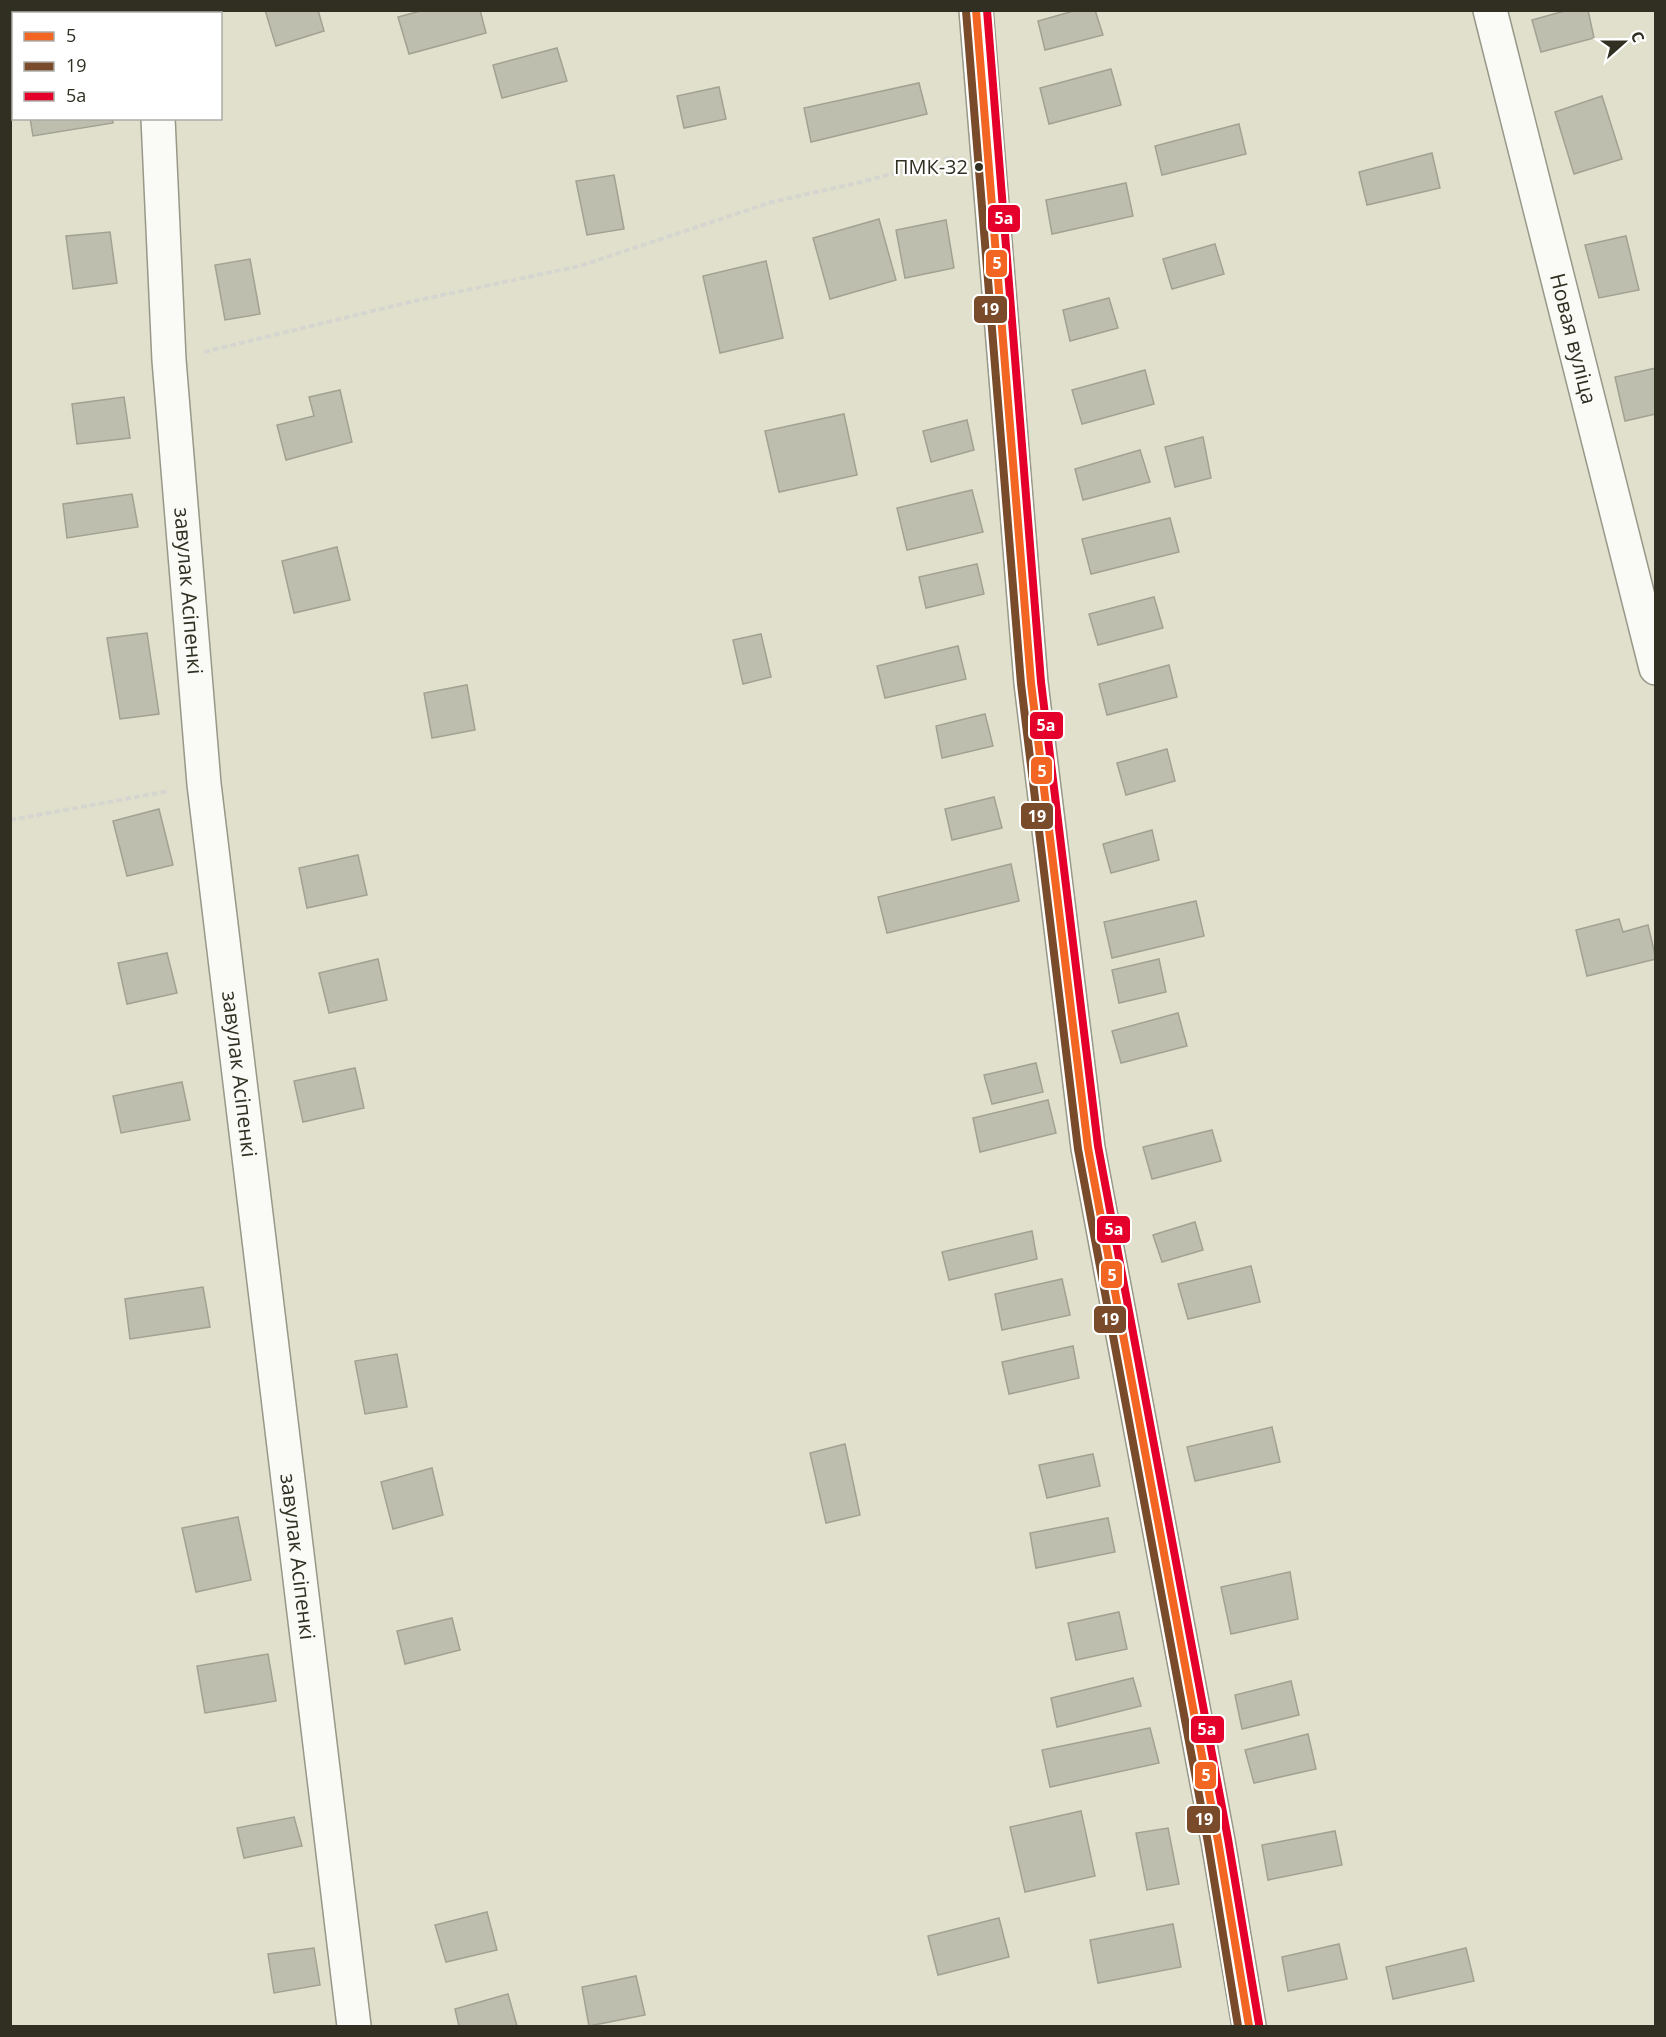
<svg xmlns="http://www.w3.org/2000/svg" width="1666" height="2037" font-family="'Open Sans',sans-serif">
  <rect width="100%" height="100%" fill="#e1e0cc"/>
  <path fill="#bebeae" stroke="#a2a192" stroke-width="1.5" d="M265,10H318L324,31L276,46Z
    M424,10H480L486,33L409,54L398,17Z
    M1077,10H1095L1103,35L1045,50L1038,21Z
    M1568,10H1588L1594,38L1541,52L1532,20Z
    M557,48L567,81L502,98L493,65Z
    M1111,69L1121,105L1049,124L1040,88Z
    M919,83L927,114L811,142L804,108Z
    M719,87L726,119L684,128L677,96Z
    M1602,96L1622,159L1574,174L1555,112Z
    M30,118H112L113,123L33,136Z
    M1239,124L1246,154L1162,175L1155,146Z
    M1432,153L1440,188L1367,205L1359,172Z
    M614,175L624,229L587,235L576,181Z
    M1126,183L1133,216L1052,234L1046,200Z
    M879,219L896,280L830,299L813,238Z
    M946,220L954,268L905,278L896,230Z
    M110,232L117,283L73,289L66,236Z
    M1626,236L1639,290L1599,298L1585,245Z
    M1215,244L1224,274L1172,289L1163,259Z
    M250,259L260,314L225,320L215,265Z
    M766,261L783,338L720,353L703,276Z
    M1109,298L1118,328L1070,341L1063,310Z
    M1656,368V414L1625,421L1615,377Z
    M1145,370L1154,404L1082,424L1072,390Z
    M340,390L352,442L286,460L277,425L314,416L309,397Z
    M124,397L130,438L77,444L72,404Z
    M844,414L857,475L779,492L765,431Z
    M967,420L974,450L931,462L923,431Z
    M1203,437L1211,478L1175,487L1165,447Z
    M1140,450L1150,482L1083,500L1075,469Z
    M972,490L983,532L907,550L897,508Z
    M132,494L138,527L67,538L63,504Z
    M1170,518L1179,552L1091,574L1082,539Z
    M337,547L350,600L294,613L282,561Z
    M977,564L984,594L926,608L919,577Z
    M1154,597L1163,628L1098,645L1089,614Z
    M147,633L159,714L120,719L107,638Z
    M761,634L771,677L743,684L733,640Z
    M958,646L966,679L885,698L877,666Z
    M1169,665L1177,697L1107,715L1099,684Z
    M467,685L475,730L432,738L424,693Z
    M985,714L993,746L942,758L936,726Z
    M1167,749L1175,781L1126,795L1117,763Z
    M994,797L1002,828L952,840L945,809Z
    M159,809L173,865L127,876L113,821Z
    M1152,830L1159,860L1111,873L1103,844Z
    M358,855L367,895L307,908L299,868Z
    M1011,864L1019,901L887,933L878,897Z
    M1196,901L1204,936L1112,958L1104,922Z
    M1619,919L1623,932L1648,925L1656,959L1587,976L1576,930Z
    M167,953L177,993L127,1004L118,963Z
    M378,959L387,1000L329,1013L319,973Z
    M1159,959L1166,992L1119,1003L1112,970Z
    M1178,1013L1187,1046L1121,1063L1112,1031Z
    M1036,1063L1043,1092L992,1104L984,1075Z
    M355,1068L364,1108L303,1122L294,1081Z
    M182,1082L190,1120L121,1133L113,1096Z
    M1048,1100L1056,1133L980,1152L973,1118Z
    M1212,1130L1221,1161L1152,1179L1143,1147Z
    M1195,1222L1203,1250L1162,1262L1153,1235Z
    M1032,1231L1037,1259L949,1280L942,1252Z
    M1251,1266L1260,1302L1188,1319L1178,1284Z
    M1062,1279L1070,1315L1002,1330L995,1294Z
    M203,1287L210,1327L130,1339L125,1299Z
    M1073,1346L1079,1378L1009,1394L1002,1362Z
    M397,1354L407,1407L365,1414L355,1361Z
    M1272,1427L1280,1462L1195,1481L1187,1447Z
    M845,1444L860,1515L826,1523L810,1453Z
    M1093,1454L1100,1486L1047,1498L1039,1465Z
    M432,1468L443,1515L393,1529L381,1482Z
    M238,1517L251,1580L196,1592L182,1528Z
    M1108,1518L1115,1552L1036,1568L1030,1533Z
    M1290,1572L1298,1619L1231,1634L1221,1587Z
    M1119,1612L1127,1649L1076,1660L1068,1623Z
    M452,1618L460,1650L405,1664L397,1631Z
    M268,1654L276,1701L205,1713L197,1666Z
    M1133,1678L1141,1706L1057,1727L1051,1698Z
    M1291,1681L1299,1715L1242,1729L1235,1695Z
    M1150,1728L1159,1763L1050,1787L1042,1750Z
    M1308,1734L1316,1769L1254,1783L1245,1750Z
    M1081,1811L1095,1876L1025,1892L1010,1827Z
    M294,1817L302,1846L244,1858L237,1828Z
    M1168,1828L1179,1884L1147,1890L1136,1833Z
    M1335,1831L1342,1865L1268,1880L1262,1845Z
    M487,1912L497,1950L446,1962L435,1925Z
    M999,1918L1009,1957L938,1975L928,1936Z
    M1173,1924L1181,1967L1098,1983L1090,1940Z
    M1339,1944L1347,1979L1288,1991L1282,1957Z
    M314,1948L320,1985L274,1993L268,1954Z
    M1466,1948L1474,1981L1393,1999L1386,1967Z
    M636,1976L645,2015L589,2026L582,1987Z
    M508,1994L517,2026H459L455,2009Z"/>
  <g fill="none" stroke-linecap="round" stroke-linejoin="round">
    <g stroke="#989889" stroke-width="36">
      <g id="minor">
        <path d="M153,10L154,14"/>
        <path d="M976,10L1031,683L1088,1148L1218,1841L1249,2026"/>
        <path id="s1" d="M1490,10L1656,668"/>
        <path id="s2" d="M158,118L169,360L204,784L354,2026"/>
      </g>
    </g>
    <path stroke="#d6d6d0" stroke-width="4" stroke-dasharray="6 3" stroke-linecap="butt" d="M204,352L410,302L580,266L772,202L861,182L954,157
      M10,820L169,791"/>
    <use href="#minor" stroke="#fafaf7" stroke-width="33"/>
    <g stroke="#fff" stroke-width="12">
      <path id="bus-1" d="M976,10L1031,683L1088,1148L1218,1841L1249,2026"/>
    </g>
    <g stroke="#fff" stroke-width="12">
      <path id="bus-2" d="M966,11L1021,684L1078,1149L1208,1843L1238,2026"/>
    </g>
    <g stroke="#fff" stroke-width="12">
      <path id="bus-3" d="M987,10L1041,682L1098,1146L1228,1839L1259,2024"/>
    </g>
    <use href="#bus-1" stroke="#f26522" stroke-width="8"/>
    <use href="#bus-2" stroke="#7a4b2a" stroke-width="8"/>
    <use href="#bus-3" stroke="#e4002b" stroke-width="8"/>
  </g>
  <circle fill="#302f21" stroke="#fff" stroke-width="2" cx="979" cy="167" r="5"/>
  <g text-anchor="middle" stroke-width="4.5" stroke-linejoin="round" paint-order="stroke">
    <g font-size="20" fill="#302f21" stroke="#fff" text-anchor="end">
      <text x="968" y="174">ПМК-32</text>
    </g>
    <g font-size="21" fill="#302f21" stroke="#fff">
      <text dy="7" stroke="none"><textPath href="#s1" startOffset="339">Новая вуліца</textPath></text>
      <text dy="7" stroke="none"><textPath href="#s2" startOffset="474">завулак Асіпенкі</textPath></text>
      <text dy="7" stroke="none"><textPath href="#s2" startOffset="960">завулак Асіпенкі</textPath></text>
      <text dy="7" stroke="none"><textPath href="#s2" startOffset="1446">завулак Асіпенкі</textPath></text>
    </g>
  </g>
  <g stroke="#fff" stroke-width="2">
    <rect x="987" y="204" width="34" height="29" rx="6" fill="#e4002b"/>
    <rect x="985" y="249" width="23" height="29" rx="6" fill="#f26522"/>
    <rect x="973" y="295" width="35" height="29" rx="6" fill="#7a4b2a"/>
    <rect x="1029" y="711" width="35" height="29" rx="6" fill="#e4002b"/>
    <rect x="1030" y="756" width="23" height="29" rx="6" fill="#f26522"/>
    <rect x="1020" y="802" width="34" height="28" rx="6" fill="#7a4b2a"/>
    <rect x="1096" y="1215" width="35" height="29" rx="6" fill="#e4002b"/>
    <rect x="1100" y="1260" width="23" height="29" rx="6" fill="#f26522"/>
    <rect x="1093" y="1305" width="34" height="29" rx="6" fill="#7a4b2a"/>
    <rect x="1190" y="1715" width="35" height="29" rx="6" fill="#e4002b"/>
    <rect x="1194" y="1761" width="23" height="29" rx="6" fill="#f26522"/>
    <rect x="1186" y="1805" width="35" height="29" rx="6" fill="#7a4b2a"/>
  </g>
  <g font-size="16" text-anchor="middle" font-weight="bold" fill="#fff">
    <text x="1004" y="224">5а</text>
    <text x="997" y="269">5</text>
    <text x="990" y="315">19</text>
    <text x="1046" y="731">5а</text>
    <text x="1042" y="777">5</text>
    <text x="1037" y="822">19</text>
    <text x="1114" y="1235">5а</text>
    <text x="1112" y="1281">5</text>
    <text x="1110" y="1325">19</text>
    <text x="1207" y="1735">5а</text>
    <text x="1206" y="1781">5</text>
    <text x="1204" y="1825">19</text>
  </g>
  <rect width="1666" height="2037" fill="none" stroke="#302f21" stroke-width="24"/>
  <rect x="12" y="12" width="210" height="108" fill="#ffffff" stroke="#acaca6" stroke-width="1.5"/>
  <rect x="24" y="32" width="30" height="9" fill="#f26522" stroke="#acaca6" stroke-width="1.5"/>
  <text x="66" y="42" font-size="18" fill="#302f21">5</text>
  <rect x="24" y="62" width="30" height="9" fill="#7a4b2a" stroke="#acaca6" stroke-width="1.5"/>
  <text x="66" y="72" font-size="18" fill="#302f21">19</text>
  <rect x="24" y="92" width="30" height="9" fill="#e4002b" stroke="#acaca6" stroke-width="1.5"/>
  <text x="66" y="102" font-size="18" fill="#302f21">5а</text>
  <g transform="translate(1624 42) rotate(69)" stroke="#ffffff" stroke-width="4.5" paint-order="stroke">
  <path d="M0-4.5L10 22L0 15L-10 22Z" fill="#302f21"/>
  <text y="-9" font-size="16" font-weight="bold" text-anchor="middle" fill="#302f21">С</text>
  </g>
</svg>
